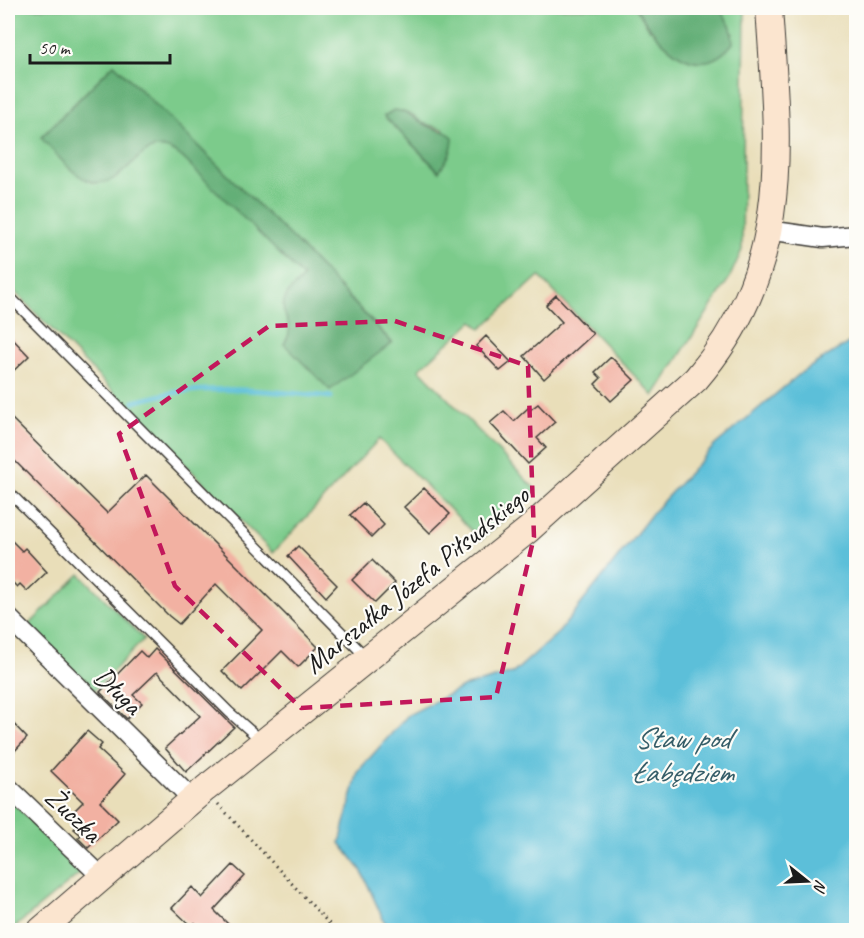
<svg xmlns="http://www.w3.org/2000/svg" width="864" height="938" font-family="Caveat,sans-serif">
  <rect width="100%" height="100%" fill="#fdfcf7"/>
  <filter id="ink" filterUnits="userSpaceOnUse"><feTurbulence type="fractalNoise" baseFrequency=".0167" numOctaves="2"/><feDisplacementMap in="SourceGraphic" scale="12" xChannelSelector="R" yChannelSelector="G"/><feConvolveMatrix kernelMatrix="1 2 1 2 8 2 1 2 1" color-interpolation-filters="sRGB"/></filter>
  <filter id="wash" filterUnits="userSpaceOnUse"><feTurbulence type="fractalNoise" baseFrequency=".008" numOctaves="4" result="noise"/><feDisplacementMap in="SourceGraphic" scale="24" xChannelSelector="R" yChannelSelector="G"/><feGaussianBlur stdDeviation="1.35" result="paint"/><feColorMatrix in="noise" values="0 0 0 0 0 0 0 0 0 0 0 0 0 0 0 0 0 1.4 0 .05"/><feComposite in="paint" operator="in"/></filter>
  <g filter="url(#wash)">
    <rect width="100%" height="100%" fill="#e9deb9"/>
    <path fill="#7bcb8b" stroke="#4c7454" stroke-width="1.5" fill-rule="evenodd" d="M8,8H636L650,30L733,34L719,8H745L742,250L729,279L654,396L539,276L481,329L473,321L419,369L536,490L481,540L379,439L273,553L8,285ZM114,64L296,242L392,342L290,335L291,326L286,319L290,291L304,277L195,168L172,149L158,147L148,149L117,177L74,172L41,137ZM394,110L413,115L422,123L444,129L438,171L384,116Z
      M80,574L144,639L93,692L26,628Z
      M8,798L83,871L11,930H8Z"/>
    <path fill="#64af77" stroke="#40664a" stroke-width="1.5" d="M636,8H719L731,27L733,43C697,88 657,41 636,8Z
      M114,64L296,242L392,343L330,390L284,344C300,320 274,317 287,295C291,288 299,283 303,277L182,157C136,121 128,201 85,179C67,170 55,152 41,138Z
      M394,110C410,111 413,119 426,125C436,130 444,129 453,137C453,151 447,160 439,171L384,116Z"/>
    <path fill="#5bbfd9" stroke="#3c6e7a" stroke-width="1.5" d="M856,338V930H392L384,921L361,870L340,843L358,771L408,715L463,687L513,673L559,632L654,511L715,445L802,372Z"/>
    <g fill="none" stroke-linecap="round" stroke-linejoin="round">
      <path stroke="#5bbfd9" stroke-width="5" d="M134,402C149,398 164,394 179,392C229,386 281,392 331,397"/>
    </g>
    <g id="blocks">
      <path fill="#f2b1a2" d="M556,295L593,334L544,379L524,356L562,322L546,305Z
        M8,334L29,356L8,376Z
        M486,336L511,362L500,371L476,346Z
        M611,357L634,380L611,401L595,384L601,378L595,372Z
        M538,404L555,422L537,438L546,448L528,464L490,423L504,411L514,421L528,408L530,410Z
        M8,415L107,513L146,475L318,647L298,667L282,651L242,691L222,671L262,630L216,584L179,624L169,616L8,454Z
        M424,488L450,514L430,533L404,507Z
        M363,503L384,525L372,537L350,515Z
        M8,537L22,551L25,548L47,572L27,591L20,584L17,587L8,578Z
        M298,546L337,585L326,597L288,556Z
        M372,560L395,583L375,603L352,580Z
        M155,649L234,727L186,772L165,748L200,716L157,672L133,695L142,703L127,719L100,692L140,651L147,658Z
        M8,718L27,738L8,758Z
        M87,731L102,744L98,749L125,774L100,802L118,820L88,848L78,838L81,835L74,829L82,821L73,812L83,802L51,771Z
        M233,865L245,876L214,910L234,930H202L195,923L192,927L172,908L192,887L202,898Z"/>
    </g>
  </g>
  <g filter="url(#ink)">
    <use href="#blocks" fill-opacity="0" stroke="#3b3934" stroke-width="1.5"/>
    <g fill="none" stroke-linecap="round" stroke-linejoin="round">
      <g stroke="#3b3934" stroke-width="12">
        <path id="lane" d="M8,295L367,658
          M8,491L229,712L262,741"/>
      </g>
      <g stroke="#3b3934" stroke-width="21">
        <path id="street" d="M768,230L823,238L856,235
          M8,617L193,800
          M8,787L103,878"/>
      </g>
      <g stroke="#3b3934" stroke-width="28">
        <path id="secondary" d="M41,930L205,789L528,530L696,379C794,265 778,146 769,8"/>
      </g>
      <path stroke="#3b3934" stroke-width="3" stroke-dasharray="1.5 4.5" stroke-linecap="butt" d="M218,804L335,930"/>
      <use href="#lane" stroke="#fff" stroke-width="9"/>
      <use href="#street" stroke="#fff" stroke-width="18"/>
      <use href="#secondary" stroke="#fbe5cf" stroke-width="26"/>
    </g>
  </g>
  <path fill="none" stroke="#c2185b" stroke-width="4.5" stroke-dasharray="12 8" stroke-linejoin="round" d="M395,321L528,366L534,537L496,697L301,708L175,586L119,434L269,326Z"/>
  <g text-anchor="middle" stroke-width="4.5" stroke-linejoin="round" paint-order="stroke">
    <g font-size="28" fill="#1c1c1c" stroke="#fdfcf7">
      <text transform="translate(416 579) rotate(-39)" y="10">Marszałka Józefa Piłsudskiego</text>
      <text transform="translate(119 690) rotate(45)" y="10">Długa</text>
      <text transform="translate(74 814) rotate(44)" y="10">Żuczka</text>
    </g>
    <g font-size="30" font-style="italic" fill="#355d68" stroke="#fdfcf7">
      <text x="682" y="748">Staw pod<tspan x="682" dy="34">Łabędziem</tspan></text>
    </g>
  </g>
  <rect width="864" height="938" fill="none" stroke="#fdfcf7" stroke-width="30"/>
  <g transform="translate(807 881) rotate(108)" stroke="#fdfcf7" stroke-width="4.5" paint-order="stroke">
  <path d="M0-4.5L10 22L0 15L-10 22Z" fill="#1c1c1c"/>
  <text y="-9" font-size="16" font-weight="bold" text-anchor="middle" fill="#1c1c1c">N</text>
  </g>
  <path d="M30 54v9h140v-9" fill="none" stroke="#1c1c1c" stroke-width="3"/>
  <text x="39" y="54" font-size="18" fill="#1c1c1c" stroke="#fdfcf7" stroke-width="4.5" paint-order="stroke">50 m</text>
</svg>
